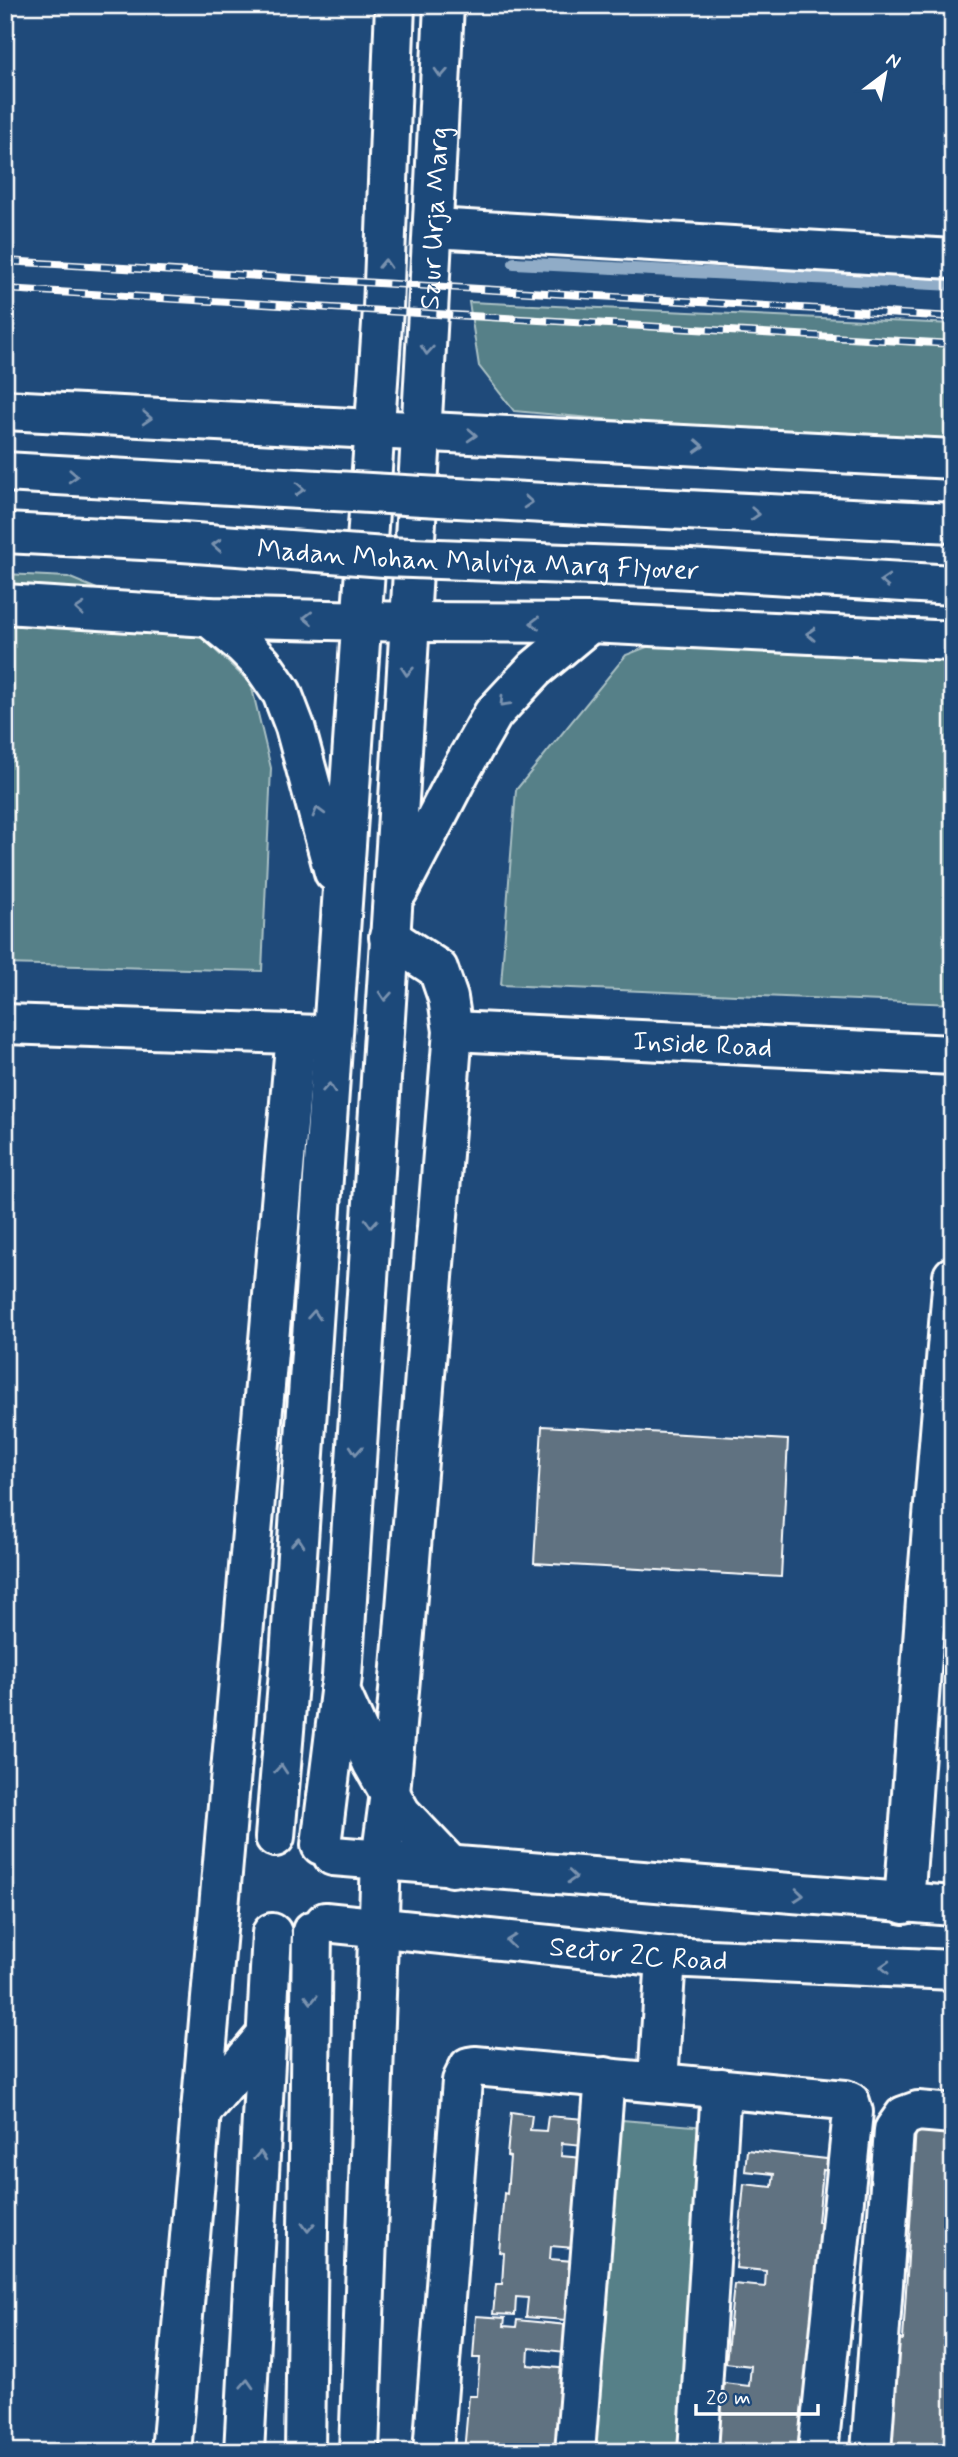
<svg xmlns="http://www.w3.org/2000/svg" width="958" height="2457" font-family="Mynerve,sans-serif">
  <rect width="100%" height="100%" fill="#1f4a7a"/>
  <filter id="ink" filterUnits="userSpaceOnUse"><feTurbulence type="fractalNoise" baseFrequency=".0143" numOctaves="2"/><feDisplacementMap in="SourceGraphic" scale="14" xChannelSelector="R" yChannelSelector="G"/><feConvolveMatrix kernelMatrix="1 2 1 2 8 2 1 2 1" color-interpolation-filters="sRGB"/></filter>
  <g filter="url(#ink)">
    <path fill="#568088" stroke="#aac0c4" stroke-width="2" d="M469,302L953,324V447L857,442L514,411L479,366Z
      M5,574L68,577L192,628L251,684L271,768L262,971L5,964Z
      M743,610L953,620V1004L501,985L516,790L626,655Z
      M622,2120L705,2127L679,2452H595Z"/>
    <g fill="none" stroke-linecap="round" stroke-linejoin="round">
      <path stroke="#90acc7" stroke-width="12" d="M514,263L953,285"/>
    </g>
    <path fill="#607281" stroke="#fff" stroke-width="2" d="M542,1426L788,1440L781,1577L534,1563Z
      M511,2112L532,2115L530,2130L546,2131L548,2116L597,2120L595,2146L562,2143L561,2156L594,2159L586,2249L551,2246L550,2259L585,2262L579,2321L526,2317L528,2298L516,2297L515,2315L493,2314L496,2284H502L504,2253L499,2252L504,2193L507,2194L510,2157L507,2156Z
      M916,2126L953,2128V2452H886L893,2338L903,2340Z
      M747,2150L835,2160L834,2172L823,2170L818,2222L829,2224L814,2370L806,2369L801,2418L807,2419L803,2452H717L724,2383L749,2386L751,2366L726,2363L734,2284L765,2287L766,2271L736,2268L744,2184L772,2187L774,2174L745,2171Z
      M476,2316L505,2318L504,2326L516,2327L517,2320L567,2325L565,2352L529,2348L528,2365L569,2369L562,2452H464L469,2396H477L480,2358H473Z"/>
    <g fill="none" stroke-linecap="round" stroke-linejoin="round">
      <g stroke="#fff" stroke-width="44">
        <g id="street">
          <path d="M433,228L953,259"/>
          <path id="s1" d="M453,1031L953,1055"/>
          <path d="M904,1904L926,1601L953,1276"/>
          <path d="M658,2082L666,1957"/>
          <path d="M433,2452L462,2081L469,2067L475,2066L845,2100L850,2102L853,2112L818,2452"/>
          <path d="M575,2452L605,2077"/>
          <path d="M698,2452L721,2088"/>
          <path d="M871,2452L894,2130L904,2116L918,2111L953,2114"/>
        </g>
      </g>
      <g stroke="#fff" stroke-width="44">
        <g id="secondary">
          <path d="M5,410L953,459"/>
          <path d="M5,604L209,617L411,622L590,623L953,641"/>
          <path d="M209,617L243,645L262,664L282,693L295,727L334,872"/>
          <path d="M398,891L461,770L493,714L535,669L590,623"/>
          <path d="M5,1024L320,1035"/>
          <path d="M340,1691L372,1762L401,1813L452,1867"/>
          <path d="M275,1837L289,1671L383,309L395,5"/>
          <path id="s2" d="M321,1845L342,1676C378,1119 417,563 444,5"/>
          <path d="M333,1856L953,1906"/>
          <path id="s3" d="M325,1922L666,1957L953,1970"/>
          <path d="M200,2113L267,2034"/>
          <path d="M171,2452L296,1034"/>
          <path d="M244,2452L272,1933"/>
          <path d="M305,2452L312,1931"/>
          <path d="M359,2452L381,1860L390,1793L404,1633L453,1031L448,998L438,969L389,937"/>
        </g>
      </g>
      <use href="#street" stroke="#1f4a7a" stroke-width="38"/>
      <use href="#secondary" stroke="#1f4a7a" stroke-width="38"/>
      <g stroke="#fff" stroke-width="8">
        <path id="rail" d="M5,261L953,317
          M5,289L953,344"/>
      </g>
      <use href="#rail" stroke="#1f4a7a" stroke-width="5" stroke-dasharray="16" stroke-linecap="butt"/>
      <g stroke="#fff" stroke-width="44" stroke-linecap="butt">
        <g id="secondary-bridge">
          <path d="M5,472L544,503L953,523"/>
          <path id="s4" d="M5,533L182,542L385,557L673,568L953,585"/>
        </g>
      </g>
      <use href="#secondary-bridge" stroke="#1f4a7a" stroke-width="38"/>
    </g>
    <defs><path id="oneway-chevron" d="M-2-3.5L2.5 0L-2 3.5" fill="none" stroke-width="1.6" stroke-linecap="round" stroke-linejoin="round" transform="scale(1.75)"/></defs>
    <g stroke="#7992af">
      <use href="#oneway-chevron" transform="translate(441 73) rotate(93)"/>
      <use href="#oneway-chevron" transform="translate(385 264) rotate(-88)"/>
      <use href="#oneway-chevron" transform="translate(427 350) rotate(94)"/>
      <use href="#oneway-chevron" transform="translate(147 418) rotate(3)"/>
      <use href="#oneway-chevron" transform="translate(472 435) rotate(3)"/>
      <use href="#oneway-chevron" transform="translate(699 446) rotate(3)"/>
      <use href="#oneway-chevron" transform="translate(73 476) rotate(3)"/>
      <use href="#oneway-chevron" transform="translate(300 489) rotate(3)"/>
      <use href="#oneway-chevron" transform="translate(528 502) rotate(4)"/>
      <use href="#oneway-chevron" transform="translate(755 514) rotate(3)"/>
      <use href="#oneway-chevron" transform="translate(217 545) rotate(-176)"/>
      <use href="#oneway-chevron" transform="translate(885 581) rotate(-177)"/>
      <use href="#oneway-chevron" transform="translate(80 609) rotate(-176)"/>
      <use href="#oneway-chevron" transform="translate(308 618) rotate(-179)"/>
      <use href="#oneway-chevron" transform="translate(535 623) rotate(-180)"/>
      <use href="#oneway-chevron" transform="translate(811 634) rotate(-177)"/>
      <use href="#oneway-chevron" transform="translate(407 671) rotate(94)"/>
      <use href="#oneway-chevron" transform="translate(504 702) rotate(134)"/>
      <use href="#oneway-chevron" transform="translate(318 812) rotate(-105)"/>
      <use href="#oneway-chevron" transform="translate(385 996) rotate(94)"/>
      <use href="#oneway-chevron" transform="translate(329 1088) rotate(-86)"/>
      <use href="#oneway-chevron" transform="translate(371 1223) rotate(94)"/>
      <use href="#oneway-chevron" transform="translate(314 1315) rotate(-86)"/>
      <use href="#oneway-chevron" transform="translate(356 1450) rotate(94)"/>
      <use href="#oneway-chevron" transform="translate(298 1542) rotate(-86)"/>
      <use href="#oneway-chevron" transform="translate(281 1769) rotate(-85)"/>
      <use href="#oneway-chevron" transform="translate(572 1877) rotate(5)"/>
      <use href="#oneway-chevron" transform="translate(799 1895) rotate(5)"/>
      <use href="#oneway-chevron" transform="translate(511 1941) rotate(-174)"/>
      <use href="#oneway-chevron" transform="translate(885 1967) rotate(-177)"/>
      <use href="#oneway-chevron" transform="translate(311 1999) rotate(91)"/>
      <use href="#oneway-chevron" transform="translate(260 2156) rotate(-87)"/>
      <use href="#oneway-chevron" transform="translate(308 2227) rotate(91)"/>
      <use href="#oneway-chevron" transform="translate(247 2384) rotate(-87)"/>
    </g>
  </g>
  <g text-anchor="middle" stroke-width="5" stroke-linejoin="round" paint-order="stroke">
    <g font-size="28" fill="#fff" stroke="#1f4a7a">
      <text dy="10" stroke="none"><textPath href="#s2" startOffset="1631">Saur Urja Marg</textPath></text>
      <text dy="10" stroke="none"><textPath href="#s4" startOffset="474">Madan Mohan Malviya Marg Flyover</textPath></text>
      <text dy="10" stroke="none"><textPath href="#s1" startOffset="250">Inside Road</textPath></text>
      <text dy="10" stroke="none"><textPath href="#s3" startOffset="315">Sector 2C Road</textPath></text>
    </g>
  </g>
  <rect width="958" height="2457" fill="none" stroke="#1f4a7a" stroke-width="28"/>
  <rect x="14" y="14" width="930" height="2429" fill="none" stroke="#fff" stroke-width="2.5" filter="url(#ink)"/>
  <g transform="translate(885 74) rotate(32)" stroke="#1f4a7a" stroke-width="5" paint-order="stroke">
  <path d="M0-5L12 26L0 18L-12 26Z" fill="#ffffff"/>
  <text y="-10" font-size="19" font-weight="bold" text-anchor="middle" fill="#ffffff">N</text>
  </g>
  <path d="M696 2404v10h122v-10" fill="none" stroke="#ffffff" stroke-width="3.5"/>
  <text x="706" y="2404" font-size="21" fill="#ffffff" stroke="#1f4a7a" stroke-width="5" paint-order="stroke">20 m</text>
</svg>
